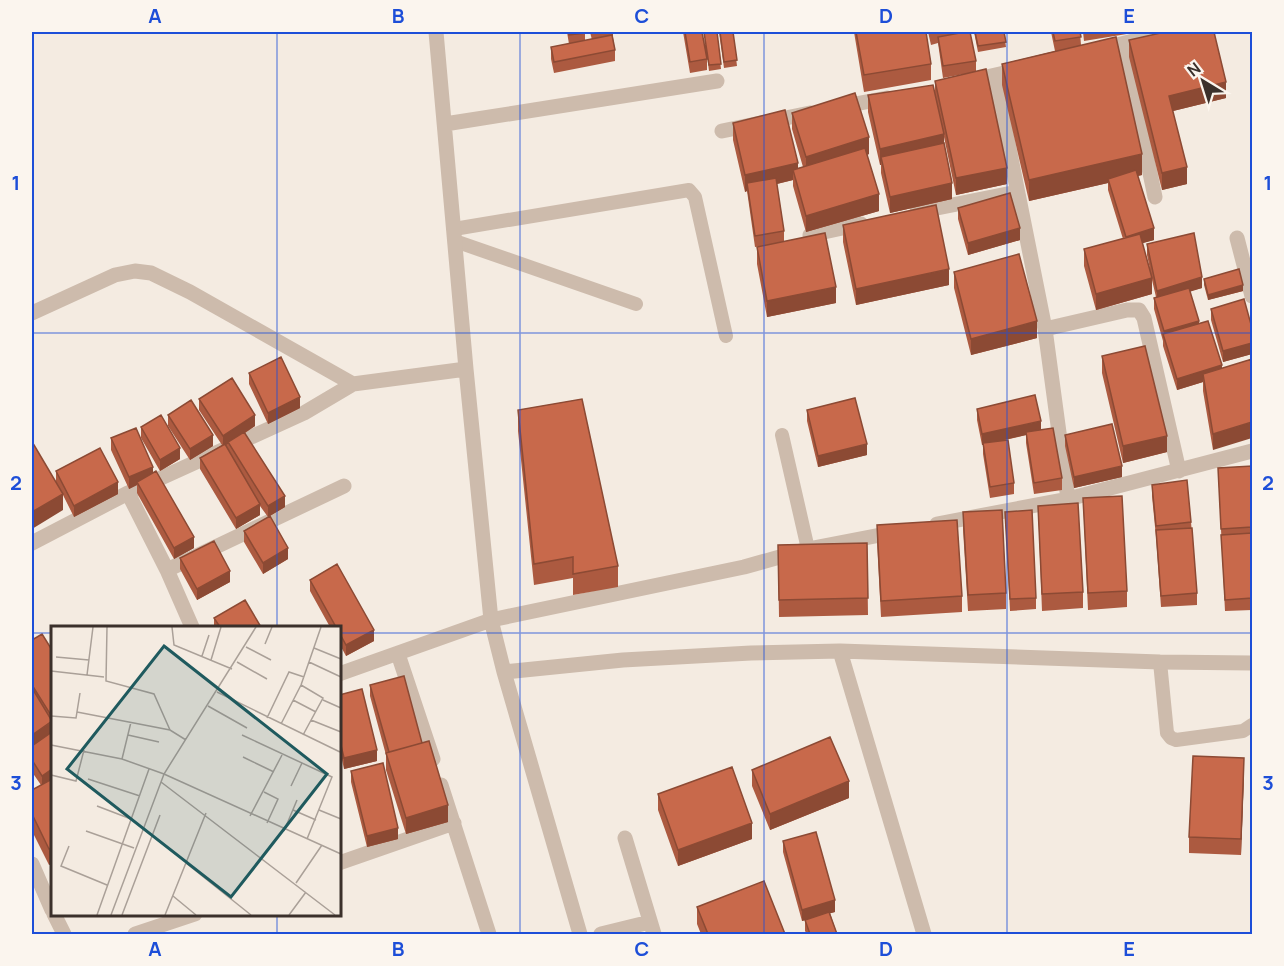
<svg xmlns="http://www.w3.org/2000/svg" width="1284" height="966" font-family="Manrope,sans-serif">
  <rect width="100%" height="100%" fill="#f4ebe1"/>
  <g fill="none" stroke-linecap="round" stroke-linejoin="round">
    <path stroke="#cdbbac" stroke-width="14" d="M454,229L689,190L695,197L726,336
      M455,241L636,304
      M782,435L808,549
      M1160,662L1167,733L1171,738L1176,740L1243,731L1252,725"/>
    <path stroke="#cdbbac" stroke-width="15" d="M436,32L466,369L491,620L504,672L580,934
      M1123,44L1155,197
      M1097,50L1169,32
      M993,76L1002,113L1045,329L1068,499
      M969,81L1022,69
      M839,107L887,98
      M445,124L717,81
      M722,131L810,113
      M917,212L1017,192
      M810,235L861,224
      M1237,238L1252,296
      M32,313L115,275L135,271L151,273L190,292L353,384
      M1045,329L1127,310H1139L1144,318L1179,471
      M128,493L167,570L192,627
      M937,524L1068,499L1252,451
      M32,543L128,493L304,413L353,384L466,369
      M167,570L344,486
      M840,651L924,934
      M398,654L433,759
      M504,672L623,660L751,653L840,651L1160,662L1252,663
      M339,674L491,620L744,567L808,549L896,532
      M441,785L489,934
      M625,838L654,934
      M339,863L454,823
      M32,864L52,910
      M54,914L64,934
      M135,934L195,914
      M601,934L650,922"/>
  </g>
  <path fill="#ac5a40" d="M567,32H585V41L592,40L590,32H613V38L615,50V61L554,73L551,59V47L569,44Z
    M683,32H702L707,59V70L690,73Z
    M704,32H717L721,69L709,71Z
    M719,32H733L737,66L724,68Z
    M854,32H926L931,64V80L864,92Z
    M928,32H970L976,61V71L1007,184L956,195L944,137V144L952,199L890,213L881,173V165H880L868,112V95L935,94V81L964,74L943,78L938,43L931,45Z
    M974,32H1004L1006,47L978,52Z
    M1051,32H1080L1081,45L1142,175L1138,176L1154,240L1142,243L1150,269L1147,255V244L1202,288L1190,291L1199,324L1222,365L1213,450L1203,391V382L1177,390L1163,346V341L1154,309V298L1156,297L1152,280V294L1096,310L1084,266V249L1123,239L1108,190V183L1029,201L1002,85V64L1055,51Z
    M1083,32H1139L1084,41Z
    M1129,40L1226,98L1173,111L1187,184L1162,190L1129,57Z
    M792,113L869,154L867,155L879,211L806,232L793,186V180L777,184L784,231V242L836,303L767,317L757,264V247L762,246L755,247L747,191L745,192L733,140V123L798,168L803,167L792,129Z
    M958,208L1020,240L968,255L958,219Z
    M843,225L949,285L856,305L843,242Z
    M954,272L1037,338L971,355L954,288Z
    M1204,279L1243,291L1208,300L1204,285Z
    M1211,309L1252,328V354L1223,362L1211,320Z
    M1102,356L1167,452L1123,463L1102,373Z
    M249,373L300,408L268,424L249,384Z
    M199,399L255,426L245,433L285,507L268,517L288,559L263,574L244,542V531L268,517L260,506V515L236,529L200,469V458L222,445L199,410Z
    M977,409L1041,430L1062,478V490L1034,494L1026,443V435L1005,440L1014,483V494L990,498L983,454V445H982L977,420Z
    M518,410L618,566V587L573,595V578L534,585L518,431Z
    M807,410L867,455L818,467L807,421Z
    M168,415L213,446L190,460L168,426Z
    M141,427L180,459L160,471L141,438Z
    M1065,435L1122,477L1074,488L1065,446Z
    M111,438L153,473L194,548L174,559L137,493V485L129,489L111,450Z
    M1252,466V610L1225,611L1218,468Z
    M56,471L118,494L74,517L63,495V510L56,483Z
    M1152,485L1191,522L1197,593V605L1161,607L1156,537L1152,496Z
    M1083,498L1127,591V607L1088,610Z
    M1038,506L1083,592V608L1042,611Z
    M963,512L1006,593V609L968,611L963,529Z
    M1005,512L1036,598V609L1010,611Z
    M877,525L962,596V612L881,617L877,542Z
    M867,543L868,615L779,617L778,545Z
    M180,558L230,582L197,600L180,569Z
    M310,580L374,641L346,656L339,643V627H330L310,591Z
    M214,618L261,627H214Z
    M32,640L52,650V863L49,865L32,831V790L41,785L32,772Z
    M370,685L422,743L448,822L406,834L386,770V755L370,696Z
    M339,695L377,761L344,769L342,760V770H339Z
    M752,770L849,798L770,830L752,786Z
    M351,771L398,839L367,847L351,782Z
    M1244,774L1241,855L1189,853V837Z
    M658,794L752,839L678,866L658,810Z
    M783,841L835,912L830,913L837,934H807L805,931V920L802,921L783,852Z
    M697,907L785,934H701L697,924Z"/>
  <path fill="#8c4a34" d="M33,60V77H32V61Z
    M1226,82V98L1169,112V96Z
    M944,134V151L881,157V165H880V149Z
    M869,137V154L806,174V157Z
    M1142,154V175L1109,182L1108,179V183L1029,201V180Z
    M798,163V179L793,170V180L748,191L747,183V191L745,192V175Z
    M1187,167V184L1162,190V173Z
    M1007,168V184L956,195V178Z
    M952,183V199L890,213V197Z
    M879,194V211L806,232V216Z
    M1020,228V240L968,255V243Z
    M1154,228V240L1126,248V237Z
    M949,269V285L856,305V289Z
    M1202,277V288L1157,302V291Z
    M1152,278V294L1096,310V294Z
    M1243,285V291L1208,300V295Z
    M836,287V303L767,317V301Z
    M1037,321V338L971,355V339Z
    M1199,321V333L1164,336V331Z
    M1252,343V354L1223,362V351Z
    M1222,365V376L1203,374V382L1177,390V379Z
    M300,397V408L268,424V413Z
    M255,415V426L223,447V436Z
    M1041,421V432H1026V435L982,445V434Z
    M1252,422V438L1213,450V434Z
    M213,435V446L190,460V449Z
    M1167,436V452L1123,463V446Z
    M867,444V455L818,467V456Z
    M180,448V459L160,471V460Z
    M1122,466V477L1074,488V477Z
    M153,467V478L137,482V485L129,489V477Z
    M118,482V494L74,517V506Z
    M63,494V510L32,529V512Z
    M285,496V507L268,517V506Z
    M260,504V515L236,529V518Z
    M194,537V548L174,559V548Z
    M288,548V559L263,574V563Z
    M230,571V582L197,600V589Z
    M374,630V641L346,656V645Z
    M52,722V739L32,752V735Z
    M377,750V761L344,769V758Z
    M342,758V770H339V759Z
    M1244,758V774L1241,855V839Z
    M52,769V780L42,787V776Z
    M849,781V798L770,830V814Z
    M448,805V822L406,834V818Z
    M752,823V839L678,866V850Z
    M398,828V839L367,847V836Z
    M52,847V863L49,865V849Z
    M835,900V912L802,921V910Z"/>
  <path fill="#c8694b" stroke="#8c4a34" stroke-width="1.5" d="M569,32H585V33L569,35Z
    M685,32H702L707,59L690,62Z
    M704,32H717L721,64L709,65Z
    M720,32H733L737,60L724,62Z
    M856,32H926L931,64L864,75Z
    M965,32H970L976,61L943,66L938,37Z
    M975,32H1004L1006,42L978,46Z
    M1053,32H1080L1081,37L1055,41Z
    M1165,32H1214L1226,82L1169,96L1187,167L1162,173L1129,40Z
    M612,35L615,50L554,62L551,47Z
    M1116,37L1142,154L1029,180L1002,64Z
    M986,69L1007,168L956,178L935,81Z
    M933,85L944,134L880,149L868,95Z
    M855,93L869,137L806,157L792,113Z
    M785,110L798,163L745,175L733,123Z
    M944,143L952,183L890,197L881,157Z
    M865,148L879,194L806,216L793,170Z
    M1136,170L1154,228L1126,237L1108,179Z
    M776,178L784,231L755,236L747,183Z
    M1010,193L1020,228L968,243L958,208Z
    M936,205L949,269L856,289L843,225Z
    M825,233L836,287L767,301L757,247Z
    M1194,233L1202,277L1157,291L1147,244Z
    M1140,234L1152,278L1096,294L1084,249Z
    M1019,254L1037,321L971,339L954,272Z
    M1239,269L1243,285L1208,295L1204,279Z
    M1189,288L1199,321L1164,331L1154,298Z
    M1244,299L1252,328V343L1223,351L1211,309Z
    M1208,321L1222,365L1177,379L1163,334Z
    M1145,346L1167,436L1123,446L1102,356Z
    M281,357L300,397L268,413L249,373Z
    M1252,359V422L1213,434L1203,374Z
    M232,378L255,415L223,436L199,399Z
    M1035,395L1041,421L982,434L977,409Z
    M855,398L867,444L818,456L807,410Z
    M582,399L618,566L573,574V557L534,564L518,410Z
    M191,400L213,435L190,449L168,415Z
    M161,415L180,448L160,460L141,427Z
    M1112,424L1122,466L1074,477L1065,435Z
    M136,428L153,467L129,477L111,438Z
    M1053,428L1062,478L1034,483L1026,432Z
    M244,432L285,496L268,506L228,442Z
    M1008,440L1014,483L990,487L983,443Z
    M225,444L260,504L236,518L200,458Z
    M34,445L63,494L32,512V447Z
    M100,448L118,482L74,506L56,471Z
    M1252,466V527L1221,529L1218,468Z
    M156,471L194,537L174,548L137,482Z
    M1187,480L1191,522L1156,526L1152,485Z
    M1122,496L1127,591L1088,593L1083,498Z
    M1078,503L1083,592L1042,594L1038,506Z
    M1002,510L1006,593L968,595L963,512Z
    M1032,510L1036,598L1010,599L1005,512Z
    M270,516L288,548L263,563L244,531Z
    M957,520L962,596L881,601L877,525Z
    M1192,528L1197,593L1161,596L1156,530Z
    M1252,533V598L1225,600L1221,535Z
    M214,541L230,571L197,589L180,558Z
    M867,543L868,598L779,600L778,545Z
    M337,564L374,630L346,645L339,632V627H336L310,580Z
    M245,600L261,627H220L214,618Z
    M42,634L52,650V717L32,685V640Z
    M404,676L422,743L389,752L370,685Z
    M32,688L52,721L32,735Z
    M362,689L377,750L344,758L339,737V695Z
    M52,732V769L42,776L32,760V746Z
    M830,737L849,781L770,814L752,770Z
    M429,741L448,805L406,818L386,753Z
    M339,746L342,758L339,759Z
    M1193,756L1244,758L1241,839L1189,837Z
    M383,763L398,828L367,836L351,771Z
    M732,767L752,823L678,850L658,794Z
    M52,779V847L49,849L32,814V790Z
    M816,832L835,900L802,910L783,841Z
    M764,881L785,934H708L697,907Z
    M829,912L837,934H810L805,920Z"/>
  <path fill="none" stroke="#1d4ed8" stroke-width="1.5" stroke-opacity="0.55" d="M277,32V627M520,32V934M764,32V934M1007,32V934M32,333H1252M32,633H52M339,633H1252M277,914V934"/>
  <g transform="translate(51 626)">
    <rect width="290" height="290" fill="#f4ebe1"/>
    <path fill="none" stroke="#aaa098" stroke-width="1.5" d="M56,1L55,55L103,68L119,104M121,1L123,19L181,43M214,18L221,1M195,21L220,34M263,22L290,33M151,30L158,9M5,31L38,34M160,34L170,1M186,36L216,53M258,36L290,51M0,45L53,51M36,49L42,1M250,59L272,72L252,109M166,66L289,126M242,74L265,86M272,74L290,82M157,80L196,102M26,86L119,104L135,114M0,90L25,92L29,67M216,92L238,46L253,51M260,94L290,106M230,98L250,59L270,1M77,109L108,116M191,109L281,151L256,213M0,119L71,133L113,148L290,228M192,131L223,146M71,133L80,96M0,149L25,155L33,124M37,153L89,170M110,156L284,289M240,160L251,137M213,166L227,173L216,197M46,180L80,193M242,184L265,194M268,184L290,193M199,190L231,129M35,205L83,222M233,205L246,174M18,220L10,240L56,259M135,237L200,289M245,257L271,219M122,270L145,289M46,289L98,143M60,289L113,148L205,1M71,289L109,189M114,289L155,187M238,289L255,266"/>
    <path fill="#1f5a5e" fill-opacity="0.15" stroke="#1f5a5e" stroke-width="3" d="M113,20L276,148L180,271L16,143Z"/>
    <rect width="290" height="290" fill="none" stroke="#3b302b" stroke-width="3"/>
  </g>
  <rect width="1284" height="966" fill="none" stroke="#fbf5ee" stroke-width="66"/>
  <g transform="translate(1203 81) rotate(322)" stroke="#fbf5ee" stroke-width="4.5" paint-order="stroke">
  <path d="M0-4.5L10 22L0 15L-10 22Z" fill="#3b302b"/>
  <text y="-9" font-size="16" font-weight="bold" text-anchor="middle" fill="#3b302b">N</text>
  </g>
  <rect x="33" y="33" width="1218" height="900" fill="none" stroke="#1d4ed8" stroke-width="2"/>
  <g font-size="20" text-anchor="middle" font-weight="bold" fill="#1d4ed8">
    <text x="155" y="23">A</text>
    <text x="398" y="23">B</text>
    <text x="642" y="23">C</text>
    <text x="886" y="23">D</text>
    <text x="1129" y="23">E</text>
    <text x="16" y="190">1</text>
    <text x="1268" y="190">1</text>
    <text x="16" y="490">2</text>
    <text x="1268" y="490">2</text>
    <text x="16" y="790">3</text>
    <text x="1268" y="790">3</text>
    <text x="155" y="956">A</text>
    <text x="398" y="956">B</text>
    <text x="642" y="956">C</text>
    <text x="886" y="956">D</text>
    <text x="1129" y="956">E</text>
  </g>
</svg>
